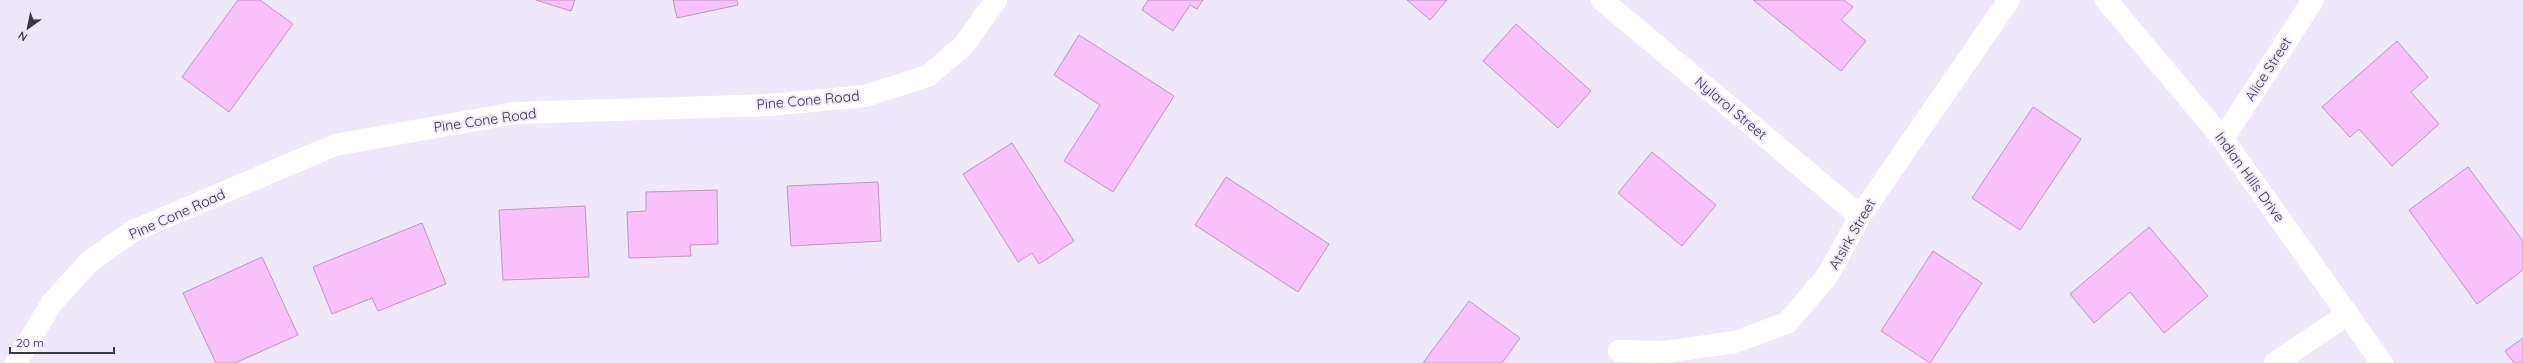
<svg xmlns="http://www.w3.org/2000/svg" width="2523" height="363" font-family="Quicksand,sans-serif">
  <rect width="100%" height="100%" fill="#efe7fa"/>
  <path fill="#f9c1fc" stroke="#bc98bd" d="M238,0H260L293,24L229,112L182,77Z
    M536,0H575L571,11Z
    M673,0H737L738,5L677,18Z
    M1148,0H1203L1197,9L1190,5L1173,31L1142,10Z
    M1407,0H1447L1430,20Z
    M1753,0H1844L1853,7L1841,20L1866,41L1841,71Z
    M1516,24L1591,91L1558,128L1483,61Z
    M1079,35L1174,96L1113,192L1064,161L1100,105L1054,75Z
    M2397,41L2428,77L2411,92L2439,124L2392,166L2359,129L2350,137L2322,107Z
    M2033,107L2081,139L2020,230L1972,198Z
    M1012,143L1074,241L1039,264L1032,253L1018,262L963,174Z
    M1652,152L1716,205L1682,246L1618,193Z
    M2468,167L2523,241V270L2477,304L2409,210Z
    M1226,177L1329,244L1298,292L1195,225Z
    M878,182L881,241L791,246L787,186Z
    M717,190L718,244L690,245L691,256L629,258L627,212L646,211V192Z
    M585,206L589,277L503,280L499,210Z
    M422,223L446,284L378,311L372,298L332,314L313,267Z
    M2149,227L2208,296L2164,333L2130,292L2094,323L2070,294Z
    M1933,251L1982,283L1930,363L1881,331Z
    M262,257L298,335L235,363H216L183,293Z
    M1469,301L1520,338L1502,363H1423Z
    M2523,338V363H2514L2505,351Z"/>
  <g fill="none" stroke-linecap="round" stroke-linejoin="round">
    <path stroke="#fff" stroke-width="22" d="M1602,0L1860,216
      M2106,0L2223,139L2382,363
      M2223,139L2313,0
      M1619,351L1665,352L1735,342L1787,323L1828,275L1860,216L2009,0
      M16,363L51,304L89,262L133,231L335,145L515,113L769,105L865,96L928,76L963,46L996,0
      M2275,363L2348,314"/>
  </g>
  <g text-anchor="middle" stroke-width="4" stroke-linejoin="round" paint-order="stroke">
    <g font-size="14" fill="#3c3446" stroke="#efe7fa">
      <text transform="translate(2268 69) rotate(-57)" y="5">Alice Street</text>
      <text transform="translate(808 100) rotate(-5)" y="5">Pine Cone Road</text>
      <text transform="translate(1731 108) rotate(40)" y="5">Nylarol Street</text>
      <text transform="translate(485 120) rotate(-8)" y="5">Pine Cone Road</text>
      <text transform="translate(2250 177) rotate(54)" y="5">Indian Hills Drive</text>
      <text transform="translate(177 214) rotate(-24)" y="5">Pine Cone Road</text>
      <text transform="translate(1852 234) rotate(-60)" y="5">Atsirk Street</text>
    </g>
  </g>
  <g transform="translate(28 28) rotate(213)" stroke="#efe7fa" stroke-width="3" paint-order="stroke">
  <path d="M0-3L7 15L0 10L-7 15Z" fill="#3c3446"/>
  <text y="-6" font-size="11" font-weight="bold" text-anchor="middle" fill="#3c3446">N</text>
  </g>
  <path d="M10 347v6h104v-6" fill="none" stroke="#3c3446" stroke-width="2"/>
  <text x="16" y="347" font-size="12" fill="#3c3446" stroke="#efe7fa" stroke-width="3" paint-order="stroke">20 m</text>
</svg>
